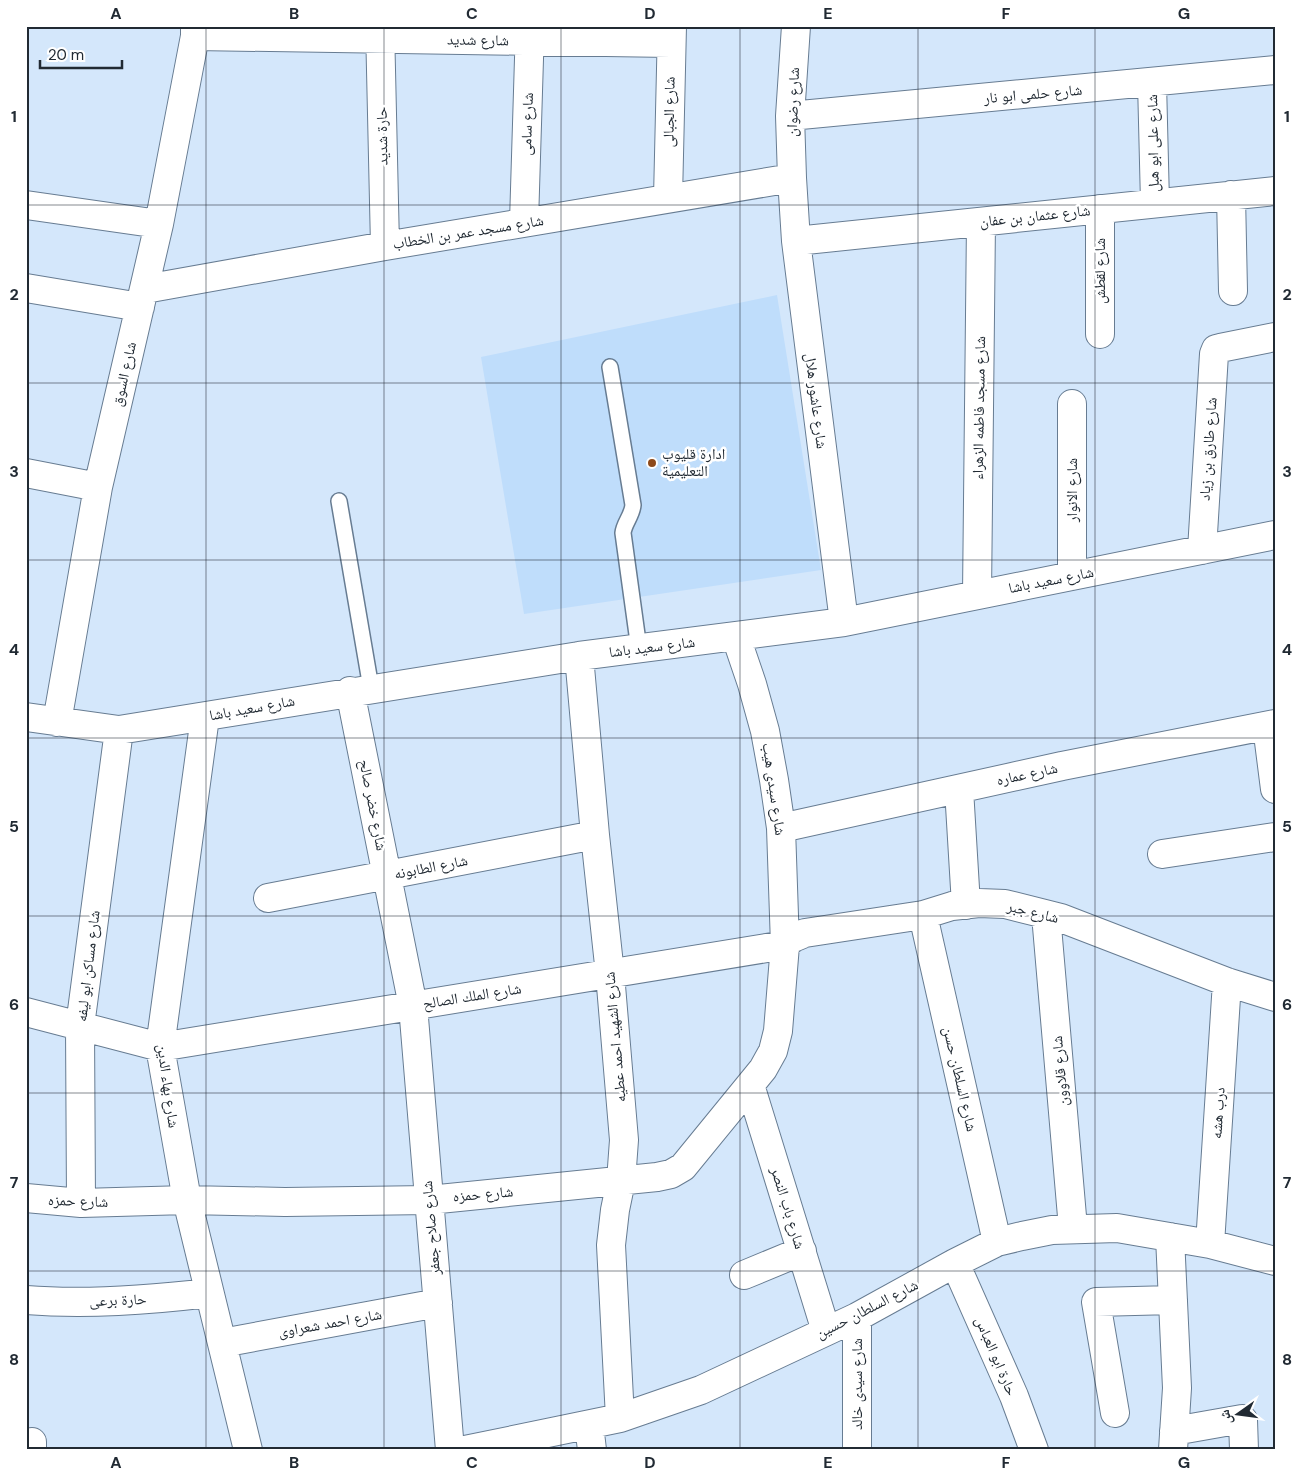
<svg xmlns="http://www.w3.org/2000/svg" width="1301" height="1476" font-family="'DM Sans','Noto Naskh Arabic',sans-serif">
  <rect width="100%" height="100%" fill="#d4e7fb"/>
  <path fill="#bfddfb" d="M777,295L821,570L524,614L481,357Z"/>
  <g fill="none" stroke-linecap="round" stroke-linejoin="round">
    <g stroke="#677c92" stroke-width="18">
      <path id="lane" d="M610,367L633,505C632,516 624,523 623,533L639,649
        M339,501L371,688"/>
    </g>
    <g stroke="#677c92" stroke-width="30">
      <path id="street" d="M380,26L385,246
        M796,26L790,116L792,178L796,241L844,622
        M195,36L671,43
        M1152,82L1155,203
        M790,116L1275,70
        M1231,195L1233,291
        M668,198L672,26
        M26,205L159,224
        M1100,209V334
        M524,222L530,26
        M796,241L1275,191
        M26,288L140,307
        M145,289L385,246L792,178
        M26,473L98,487
        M1202,550L1214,354L1216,349L1220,348L1275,337
        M1072,576V404
        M977,595L981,222
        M579,656L595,835L610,974L624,1140L621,1181L615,1210L611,1245L620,1418
        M350,691L413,1006L450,1450
        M26,717L119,730L579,656L844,622L1275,535
        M205,717L160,1047L187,1200L248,1450
        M57,722L98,487L159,224L195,36V26
        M1267,726L1275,789
        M959,789L966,905
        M781,828L1062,766L1275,724
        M1162,854L1275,837
        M268,898L595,835
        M923,915L997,1242
        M1046,915L1073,1228
        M26,1012L160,1047L785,945L793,938L805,933L923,915L952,906L979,903L1005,904L1061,918L1227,982L1275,997
        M750,1085L826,1331
        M26,1198L81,1203L187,1200L285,1202L429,1200L657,1177L671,1174L683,1167L763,1069L773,1051L778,1031L785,945L781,828L774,780L765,731L752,684L736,637
        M81,1203L80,1026L119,730
        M1170,1237L1177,1388L1173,1450
        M1210,1244L1227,982
        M955,1263L1014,1396L1034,1450
        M744,1275L802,1251
        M26,1300C87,1305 149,1300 209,1293
        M222,1343L438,1303
        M1115,1413L1096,1302L1173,1300
        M589,1425L592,1450
        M1174,1431L1242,1419L1243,1420L1244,1450
        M32,1450V1442
        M465,1450L620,1418L701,1390L857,1317L955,1263L997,1242L1022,1236L1052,1230L1117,1228L1210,1244L1275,1261
        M857,1450V1317"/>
    </g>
    <use href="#lane" stroke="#fff" stroke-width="15"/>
    <use href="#street" stroke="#fff" stroke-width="28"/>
  </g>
  <path fill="none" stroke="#212a33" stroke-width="1" stroke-opacity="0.55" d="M206,26V1450M384,26V1450M561,26V1450M740,26V1450M918,26V1450M1095,26V1450M26,205H1275M26,383H1275M26,560H1275M26,738H1275M26,916H1275M26,1093H1275M26,1271H1275"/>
  <circle fill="#8d4a1b" stroke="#fff" stroke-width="2" cx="652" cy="463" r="5"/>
  <g text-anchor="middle" stroke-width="5" stroke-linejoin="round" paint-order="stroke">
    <g font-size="15" fill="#212a33" stroke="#fff">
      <text transform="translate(478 40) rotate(1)" y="5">شارع شديد</text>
      <text transform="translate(1033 94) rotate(-5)" y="5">شارع حلمى ابو نار</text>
      <text transform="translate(793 102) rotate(-88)" y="5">شارع رضوان</text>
      <text transform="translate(669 112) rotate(-89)" y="5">شارع الجبالى</text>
      <text transform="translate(527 124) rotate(-88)" y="5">شارع سامى</text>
      <text transform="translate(382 136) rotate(-91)" y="5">حارة شديد</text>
      <text transform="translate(1153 143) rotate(-91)" y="5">شارع على ابو هبل</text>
      <text transform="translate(1035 216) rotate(-6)" y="5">شارع عثمان بن عفان</text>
      <text transform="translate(468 232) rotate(-9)" y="5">شارع مسجد عمر بن الخطاب</text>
      <text transform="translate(1100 271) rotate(-90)" y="5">شارع لقطش</text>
      <text transform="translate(124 374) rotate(-77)" y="5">شارع السوق</text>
      <text transform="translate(816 401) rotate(83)" y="5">شارع عاشور هلال</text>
      <text transform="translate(979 408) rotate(-89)" y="5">شارع مسجد فاطمه الزهراء</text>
      <text transform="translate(1208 449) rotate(-86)" y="5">شارع طارق بن زياد</text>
      <text transform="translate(1072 490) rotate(-90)" y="5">شارع الانوار</text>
      <text transform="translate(1051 580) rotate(-11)" y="5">شارع سعيد باشا</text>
      <text transform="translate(652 647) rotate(-7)" y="5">شارع سعيد باشا</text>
      <text transform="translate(252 708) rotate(-10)" y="5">شارع سعيد باشا</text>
      <text transform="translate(1027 774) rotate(-12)" y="5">شارع عماره</text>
      <text transform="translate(774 789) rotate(82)" y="5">شارع سيدى هيب</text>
      <text transform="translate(373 805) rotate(79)" y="5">شارع خضر صالح</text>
      <text transform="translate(431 867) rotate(-11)" y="5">شارع الطابونه</text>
      <text transform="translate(1033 912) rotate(14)" y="5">شارع جبر</text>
      <text transform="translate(88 966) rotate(-83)" y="5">شارع مساكن ابو ليفه</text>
      <text transform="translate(472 996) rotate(-9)" y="5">شارع الملك الصالح</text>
      <text transform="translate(615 1037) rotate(-95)" y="5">شارع الشهيد احمد عطيه</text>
      <text transform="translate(1060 1071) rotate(-95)" y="5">شارع قلاوون</text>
      <text transform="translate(960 1079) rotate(77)" y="5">شارع السلطان حسن</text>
      <text transform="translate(168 1086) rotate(82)" y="5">شارع بهاء الدين</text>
      <text transform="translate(1218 1113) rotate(-86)" y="5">درب هشه</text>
      <text transform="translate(483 1194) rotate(-5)" y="5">شارع حمزه</text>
      <text transform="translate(78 1201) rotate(2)" y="5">شارع حمزه</text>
      <text transform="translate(788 1208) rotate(73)" y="5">شارع باب النصر</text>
      <text transform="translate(431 1228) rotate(-95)" y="5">شارع صلاح جعفر</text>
      <text transform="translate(118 1300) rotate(-2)" y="5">حارة برعى</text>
      <text transform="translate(867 1309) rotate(-27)" y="5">شارع السلطان حسين</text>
      <text transform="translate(330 1323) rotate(-10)" y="5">شارع احمد شعراوى</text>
      <text transform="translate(996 1356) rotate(67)" y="5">حارة ابو العباس</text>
      <text transform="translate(857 1384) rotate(-90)" y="5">شارع سيدى خالد</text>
    </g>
    <g font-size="15" fill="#212a33" stroke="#fff" text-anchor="start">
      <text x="662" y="459">ادارة قليوب<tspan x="662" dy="17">التعليمية</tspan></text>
    </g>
  </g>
  <rect width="1301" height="1476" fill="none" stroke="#ffffff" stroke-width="55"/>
  <g transform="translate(1238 1414) rotate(256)" stroke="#ffffff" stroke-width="4" paint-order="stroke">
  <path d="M0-4L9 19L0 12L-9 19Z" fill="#212a33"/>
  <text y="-8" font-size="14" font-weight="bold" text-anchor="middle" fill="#212a33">ش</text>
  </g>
  <path d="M40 60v8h82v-8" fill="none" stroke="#212a33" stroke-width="2.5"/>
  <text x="48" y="60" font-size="15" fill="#212a33" stroke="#ffffff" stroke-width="4" paint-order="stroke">20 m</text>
  <rect x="28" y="28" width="1246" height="1420" fill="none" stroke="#212a33" stroke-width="2"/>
  <g font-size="16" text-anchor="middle" font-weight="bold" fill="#212a33">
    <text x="116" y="19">A</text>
    <text x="294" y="19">B</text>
    <text x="472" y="19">C</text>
    <text x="650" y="19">D</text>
    <text x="828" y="19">E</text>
    <text x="1006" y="19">F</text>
    <text x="1184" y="19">G</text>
    <text x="14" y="122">1</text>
    <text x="1287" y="122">1</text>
    <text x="14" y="300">2</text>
    <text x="1287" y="300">2</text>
    <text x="14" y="477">3</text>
    <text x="1287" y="477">3</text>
    <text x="14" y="655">4</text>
    <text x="1287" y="655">4</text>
    <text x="14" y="832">5</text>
    <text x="1287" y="832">5</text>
    <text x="14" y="1010">6</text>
    <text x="1287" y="1010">6</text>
    <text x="14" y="1188">7</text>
    <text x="1287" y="1188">7</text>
    <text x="14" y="1365">8</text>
    <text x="1287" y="1365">8</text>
    <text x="116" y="1468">A</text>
    <text x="294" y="1468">B</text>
    <text x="472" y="1468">C</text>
    <text x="650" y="1468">D</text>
    <text x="828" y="1468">E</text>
    <text x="1006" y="1468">F</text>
    <text x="1184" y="1468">G</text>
  </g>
</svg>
